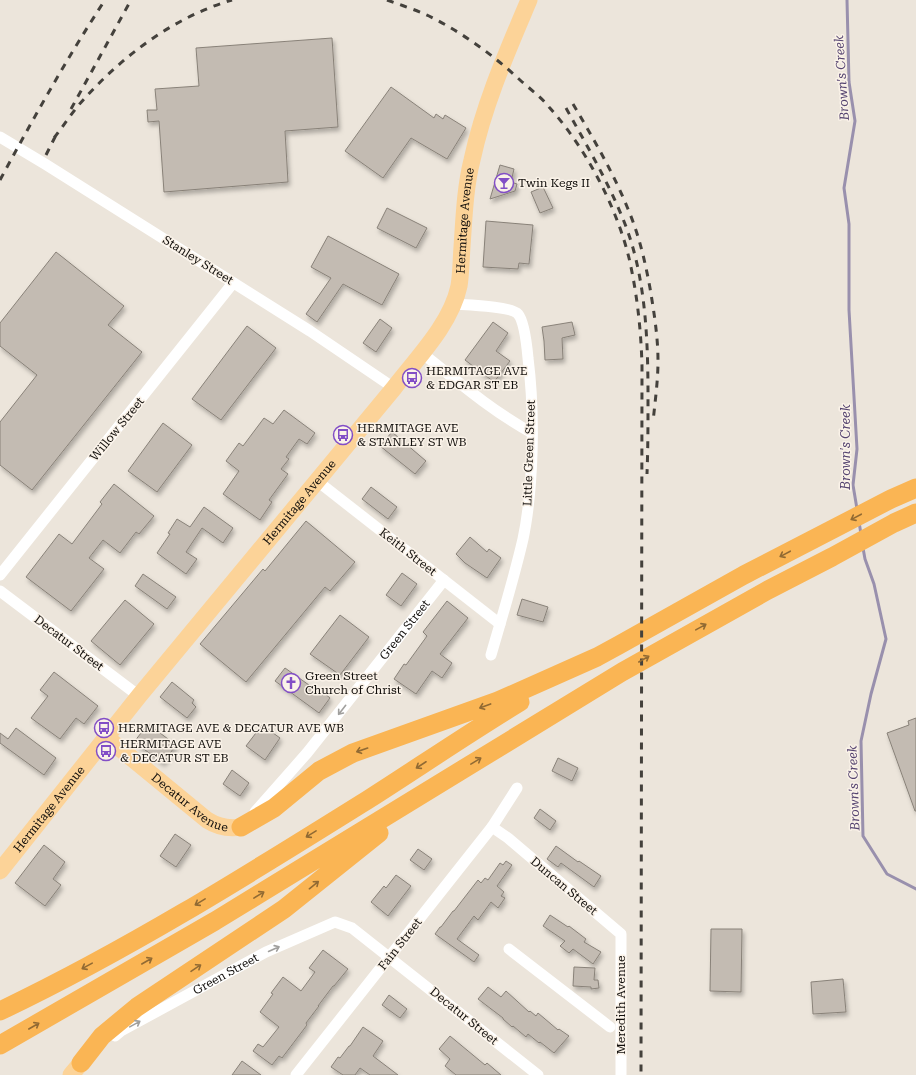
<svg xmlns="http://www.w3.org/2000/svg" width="916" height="1075" font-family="'Roboto Serif',serif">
  <defs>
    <filter id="shadow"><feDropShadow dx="2" dy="3.5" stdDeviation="2" flood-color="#0004"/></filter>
  </defs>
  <rect width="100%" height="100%" fill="#ece5db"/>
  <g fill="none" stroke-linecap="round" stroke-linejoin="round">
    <path stroke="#9990ad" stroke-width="3" d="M847,0L849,82L855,121L844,188L849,224V310L857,449L853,485L857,509
      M859,522L861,534
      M863,548L865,559L874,584L886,639L871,694L861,741L863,836L887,874L916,889"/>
  </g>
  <path fill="#c3bbb2" stroke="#898279" filter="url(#shadow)" d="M332,38L338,127L285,131L288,182L164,192L159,121L148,122L147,110H157L155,89L199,86L196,48Z
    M391,87L434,118L436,114L443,119L445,115L466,128L447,159L411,138L383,178L345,151Z
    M500,165L514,169L511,182L517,184L515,191L490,199Z
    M543,187L553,208L540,213L531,192Z
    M387,208L427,228L416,248L377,228Z
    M486,221L533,225L529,264L519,263L518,269L483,267Z
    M328,236L399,274L382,305L343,284L317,322L306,314L331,278L311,267Z
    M56,252L124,306L108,325L142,352L32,490L0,465V422L37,375L0,346V323Z
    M380,319L392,328L376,352L363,343Z
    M493,322L508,333L496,351L510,361L494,382L465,360Z
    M572,322L575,335L562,338L563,359L545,360L544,341L542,327Z
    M247,326L276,348L221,420L192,399Z
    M284,410L315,433L307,444L299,439L286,457L289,459L281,469L288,474L269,500L272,502L260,520L223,494L239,471L226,461L239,443L243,446L264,418L273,424Z
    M163,423L192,445L157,492L128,471Z
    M392,432L426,461L415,474L380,446Z
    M114,484L154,516L139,534L136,532L120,553L103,540L89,558L104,569L71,611L26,577L59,534L72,544L102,504L100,502Z
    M371,487L397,507L388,519L362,499Z
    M204,507L233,528L223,543L202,528L186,552L197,559L186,574L157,553L170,534L168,533L177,519L190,527Z
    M306,521L355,562L330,591L325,587L246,682L200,644L263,569L265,571Z
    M470,537L487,552L489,549L501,558L487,578L465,563L456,554Z
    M402,573L417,584L401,606L386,595Z
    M143,574L176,597L167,609L135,586Z
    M522,599L548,607L543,622L517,615Z
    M125,600L154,624L120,665L91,641Z
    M447,601L468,618L440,654L452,663L442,678L432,671L416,694L394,679L404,664L406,665L427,636L423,632Z
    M340,615L369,637L340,675L310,654Z
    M285,668L323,695L324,693L330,698L319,713L275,681Z
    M54,672L98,706L84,724L76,718L60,739L31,718L48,696L40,690Z
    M172,682L194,700L192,703L196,707L187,718L160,697Z
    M916,718V811H915L887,733L909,725L908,721Z
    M148,724L176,745L163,763L134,742Z
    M262,725L280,738L265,760L246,746Z
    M16,728L56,758L44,775L0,743V733L8,739Z
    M558,758L578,768L572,781L552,771Z
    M232,770L249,783L240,796L223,784Z
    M540,809L556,821L550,830L534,818Z
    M175,834L191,845L176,867L160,856Z
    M44,845L65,862L53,879L61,885L45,906L15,883Z
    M556,846L578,862L579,861L601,876L594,887L561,863L558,867L547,859Z
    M418,849L432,859L424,870L410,860Z
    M506,861L512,865L497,886L504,892L501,896L505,898L498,908L491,902L478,920L474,916L457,939L479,955L474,962L435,934L440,927H441L453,911H454L478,880L481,883L485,878L488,880L500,863L503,865Z
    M396,875L411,886L388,916L371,902L384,886L386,888Z
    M550,915L568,927L569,926L586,939L584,942L601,952L593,964L573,949L569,953L560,946L565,941L543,926Z
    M711,929H742L741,992L710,991Z
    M323,950L348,969L334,986H333L318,1006H319L306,1023L307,1025L301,1033L282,1058L279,1056L272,1065L253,1051L258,1044L263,1047L279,1027L260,1012L273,994L271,993L283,977L301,991L315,972L309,968Z
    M574,967L595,968L594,980H598L599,988L591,989V987L573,986Z
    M843,979L846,1012L813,1014L811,982Z
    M488,987L501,997L506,991L529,1012L530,1011L536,1016L538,1013L558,1030L559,1029L569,1036L554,1053L540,1042L539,1043L528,1034L526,1037L513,1026L512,1027L503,1019V1018L478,999Z
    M389,995L407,1009L400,1018L382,1005Z
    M363,1027L383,1041L373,1056L398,1075H370L360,1068L355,1075H343L331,1067L338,1057L340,1058L349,1046H350Z
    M450,1036L485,1065L487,1063L501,1075H456L445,1066L450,1059L439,1049Z
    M242,1061L261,1075H232Z"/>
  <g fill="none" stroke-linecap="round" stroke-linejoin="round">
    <g stroke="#fff" stroke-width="11">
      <path d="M0,137L45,164L310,331L394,388"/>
      <path d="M453,304C465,305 511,306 518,314C524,321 527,347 528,358C532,390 533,422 532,454C531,482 529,511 523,539C514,578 502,617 491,655"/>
      <path d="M422,353C457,381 492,411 532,433"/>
      <path d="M316,480L500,624"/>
      <path d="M0,575L233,283"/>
      <path d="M0,591L139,696"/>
      <path id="s1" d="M255,812L307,753L444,580"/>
      <path d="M492,827L517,788"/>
      <path d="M509,949L610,1027"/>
      <path id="s2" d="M115,1036L121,1031L266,952L335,922L352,928L538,1075"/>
      <path d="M296,1075L492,827L508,838L621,934V1075"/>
    </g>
    <g stroke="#fcd398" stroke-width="17">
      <path id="s3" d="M106,737L207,820C218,827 229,829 241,827"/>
      <path id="s4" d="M0,871L139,696L394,388C417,358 451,324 459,286C461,274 461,260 462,247C464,218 465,188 472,160C484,104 507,52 529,0"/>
      <path d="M71,1075L81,1063"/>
    </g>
    <path stroke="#fab554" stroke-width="19" d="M241,827L274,808L319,771L353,753L498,701L597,657L619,645L744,575L891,499L916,488
      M0,1011C128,950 249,874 369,799C419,767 469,733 520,702
      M0,1045L215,921L622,672L768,590L832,557L894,523L916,513
      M81,1063L102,1036L137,1007L284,909L379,833"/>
    <path stroke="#44413c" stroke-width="3" stroke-dasharray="7 7" stroke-linecap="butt" d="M387,0C401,5 416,10 429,16C463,33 493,55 520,80C530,89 541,97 549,107C585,147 616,205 629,258C637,293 641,329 642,366L641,1075
      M573,104C593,138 613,172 628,209C639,235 645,261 650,288C654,312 658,337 658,361C658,381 655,402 653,422
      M566,108C587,146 609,183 625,224C646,278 648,341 648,398C648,423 648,448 647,474
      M71,109L131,0
      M54,138C64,125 73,111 84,99C124,55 174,17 232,0
      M46,155L57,133
      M0,180C33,119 67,58 105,0"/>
  </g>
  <defs><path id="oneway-shaft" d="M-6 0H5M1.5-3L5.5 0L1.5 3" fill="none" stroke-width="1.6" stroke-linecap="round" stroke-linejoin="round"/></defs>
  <g stroke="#916a33">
    <use href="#oneway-shaft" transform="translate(856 517) rotate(152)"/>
    <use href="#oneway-shaft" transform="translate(785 554) rotate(152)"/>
    <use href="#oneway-shaft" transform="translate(701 627) rotate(-29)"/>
    <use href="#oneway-shaft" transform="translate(644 659) rotate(-30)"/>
    <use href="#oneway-shaft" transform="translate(485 706) rotate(160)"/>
    <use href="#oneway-shaft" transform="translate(362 750) rotate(161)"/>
    <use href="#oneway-shaft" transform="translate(476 761) rotate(-31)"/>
    <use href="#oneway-shaft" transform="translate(421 765) rotate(147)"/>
    <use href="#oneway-shaft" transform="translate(311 834) rotate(148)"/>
    <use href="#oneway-shaft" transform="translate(314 885) rotate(-39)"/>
    <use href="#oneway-shaft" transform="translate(259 895) rotate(-31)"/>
    <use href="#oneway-shaft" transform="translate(200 902) rotate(149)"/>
    <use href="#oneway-shaft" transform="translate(147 961) rotate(-30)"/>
    <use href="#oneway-shaft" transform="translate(87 966) rotate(151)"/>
    <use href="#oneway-shaft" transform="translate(196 968) rotate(-34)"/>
    <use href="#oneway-shaft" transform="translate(34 1026) rotate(-30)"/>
  </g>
  <g stroke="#a09f9d">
    <use href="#oneway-shaft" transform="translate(342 710) rotate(128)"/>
    <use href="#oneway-shaft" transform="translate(274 949) rotate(-24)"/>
    <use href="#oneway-shaft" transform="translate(135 1024) rotate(-29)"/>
  </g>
  <defs>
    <g id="bar-ring" transform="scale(1)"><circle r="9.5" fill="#faf2e8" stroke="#824ec6" stroke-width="1.5"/><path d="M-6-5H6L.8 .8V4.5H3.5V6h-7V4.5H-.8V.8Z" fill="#824ec6"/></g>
    <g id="bus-ring" transform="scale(1)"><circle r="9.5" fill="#faf2e8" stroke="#824ec6" stroke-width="1.5"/><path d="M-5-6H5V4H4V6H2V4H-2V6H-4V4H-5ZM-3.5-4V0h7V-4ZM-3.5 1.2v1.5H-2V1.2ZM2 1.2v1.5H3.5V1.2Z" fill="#824ec6"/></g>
    <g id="church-ring" transform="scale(1)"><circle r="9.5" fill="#faf2e8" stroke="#824ec6" stroke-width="1.5"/><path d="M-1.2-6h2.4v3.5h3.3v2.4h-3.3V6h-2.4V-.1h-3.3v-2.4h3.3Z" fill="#824ec6"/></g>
  </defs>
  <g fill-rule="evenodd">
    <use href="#bar-ring" x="504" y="183"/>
    <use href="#bus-ring" x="412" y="378"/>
    <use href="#bus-ring" x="343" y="435"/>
    <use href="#church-ring" x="291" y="683"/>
    <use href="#bus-ring" x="104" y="728"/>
    <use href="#bus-ring" x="106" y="751"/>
  </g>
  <g text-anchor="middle" stroke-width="3" stroke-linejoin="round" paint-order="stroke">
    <g font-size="12" fill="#110e0b" stroke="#faf2e8" text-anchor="start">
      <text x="518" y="187">Twin Kegs II</text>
      <text x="426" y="375">HERMITAGE AVE<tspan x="426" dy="14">&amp; EDGAR ST EB</tspan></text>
      <text x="357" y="432">HERMITAGE AVE<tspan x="357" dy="14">&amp; STANLEY ST WB</tspan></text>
      <text x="305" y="680">Green Street<tspan x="305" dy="14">Church of Christ</tspan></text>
      <text x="118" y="732">HERMITAGE AVE &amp; DECATUR AVE WB</text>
      <text x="120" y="748">HERMITAGE AVE<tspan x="120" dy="14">&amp; DECATUR ST EB</tspan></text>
    </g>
    <g font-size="12" fill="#110e0b" stroke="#faf2e8">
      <text dy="4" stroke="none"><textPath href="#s4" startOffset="811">Hermitage Avenue</textPath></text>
      <text transform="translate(198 260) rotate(32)" y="4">Stanley Street</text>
      <text transform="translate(117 429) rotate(-51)" y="4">Willow Street</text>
      <text transform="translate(529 453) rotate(-88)" y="4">Little Green Street</text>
      <text dy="4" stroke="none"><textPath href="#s4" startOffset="475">Hermitage Avenue</textPath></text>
      <text transform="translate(408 552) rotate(38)" y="4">Keith Street</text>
      <text dy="4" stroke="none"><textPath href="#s1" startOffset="236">Green Street</textPath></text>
      <text transform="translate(69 643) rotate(37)" y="4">Decatur Street</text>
      <text dy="4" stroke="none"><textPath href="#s3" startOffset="107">Decatur Avenue</textPath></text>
      <text dy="4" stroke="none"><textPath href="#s4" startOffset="79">Hermitage Avenue</textPath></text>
      <text transform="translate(564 886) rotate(40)" y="4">Duncan Street</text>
      <text transform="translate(400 944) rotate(-52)" y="4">Fain Street</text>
      <text dy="4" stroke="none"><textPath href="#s2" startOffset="127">Green Street</textPath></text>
      <text transform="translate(621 1005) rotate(-90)" y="4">Meredith Avenue</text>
      <text transform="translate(464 1016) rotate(39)" y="4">Decatur Street</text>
    </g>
    <g font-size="13" font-style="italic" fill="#554470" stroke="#faf2e8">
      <text transform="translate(841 78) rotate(-94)" y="5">Brown's Creek</text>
      <text transform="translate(845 447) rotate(-90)" y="5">Brown's Creek</text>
      <text transform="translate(853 788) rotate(-92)" y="5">Brown's Creek</text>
    </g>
  </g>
</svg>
